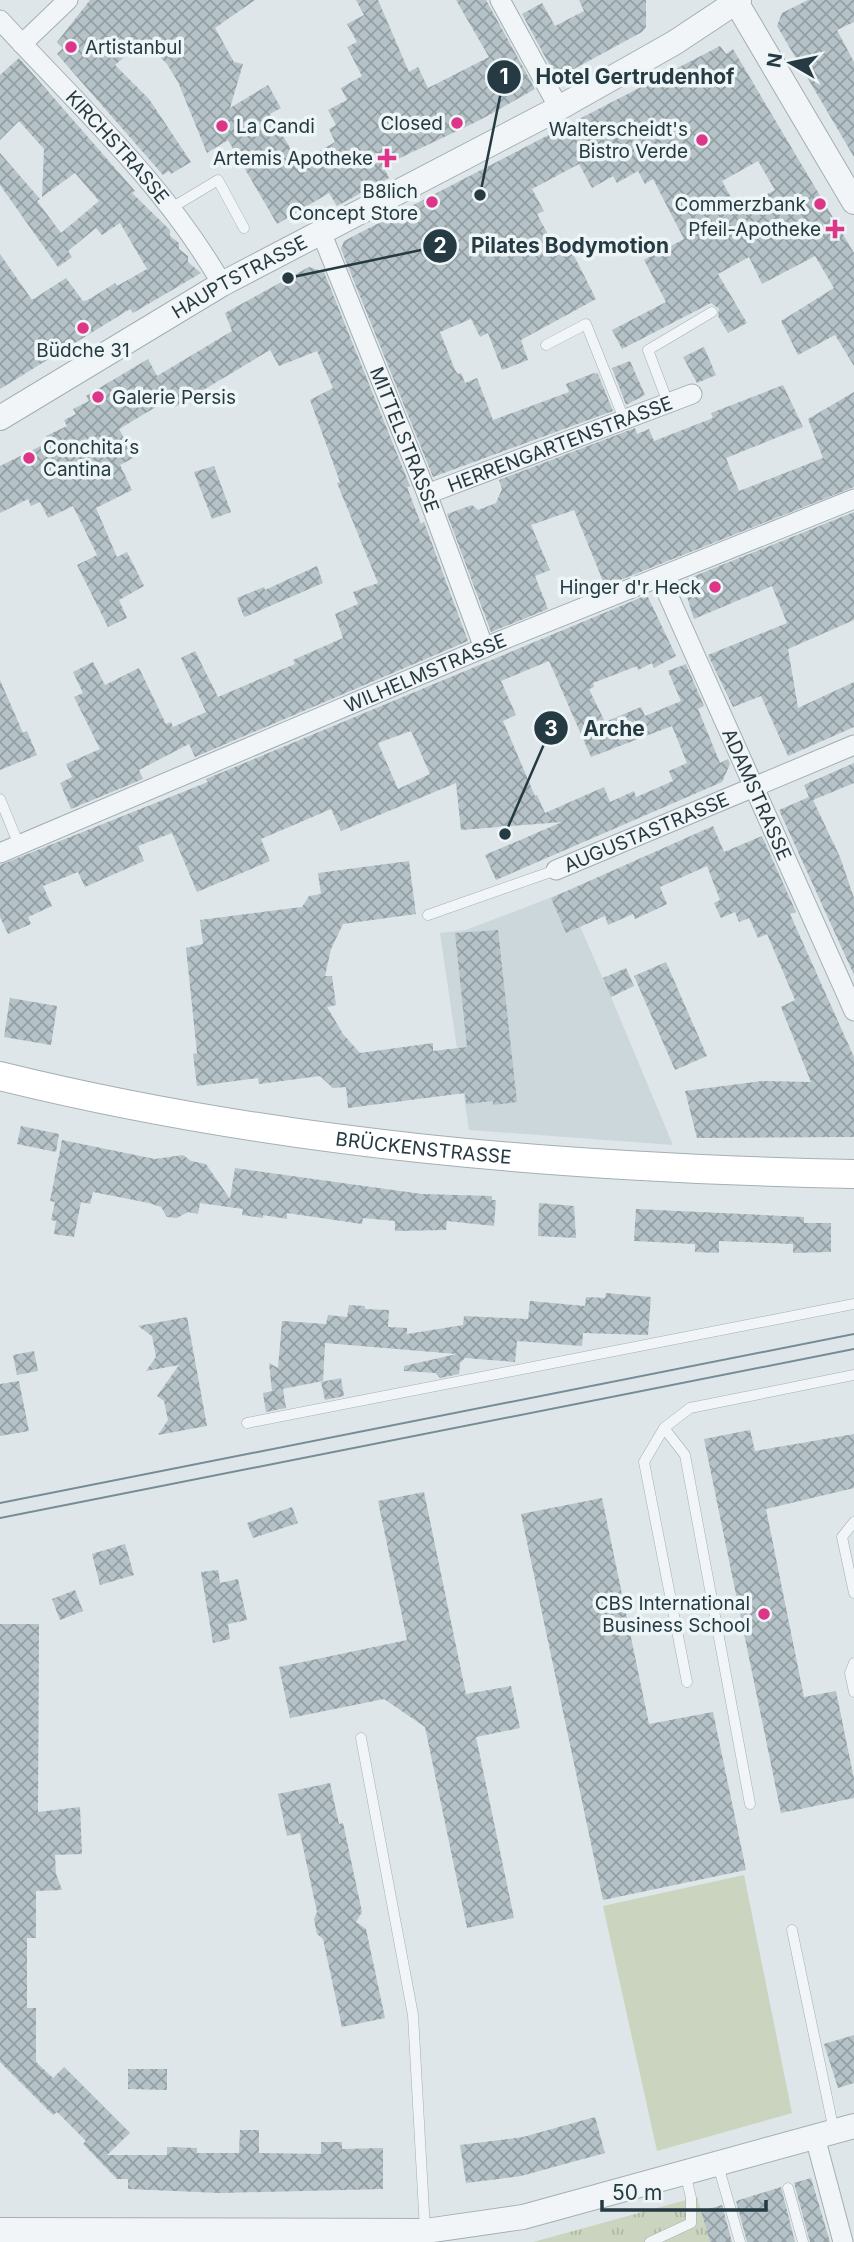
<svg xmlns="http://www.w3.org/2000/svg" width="854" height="2242" font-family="Inter,sans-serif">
  <defs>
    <pattern id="park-tufts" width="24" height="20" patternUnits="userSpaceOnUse" patternTransform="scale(1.75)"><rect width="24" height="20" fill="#cbd4be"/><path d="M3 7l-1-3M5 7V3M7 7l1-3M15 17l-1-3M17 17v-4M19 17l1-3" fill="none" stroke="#aeb7a4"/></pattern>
    <pattern id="building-cross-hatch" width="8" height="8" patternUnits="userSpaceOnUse" patternTransform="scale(1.75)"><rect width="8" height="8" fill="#b5c2c7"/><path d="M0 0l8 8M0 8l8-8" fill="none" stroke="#939fa3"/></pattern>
  </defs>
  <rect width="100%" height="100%" fill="#dee6e9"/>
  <path fill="#ccd7dc" d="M565,892L611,997L673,1145L469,1130L440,933L466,930Z"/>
  <path fill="#cbd4be" d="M744,1875L792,2113L657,2151L603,1906Z"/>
  <path fill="url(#park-tufts)" d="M697,2197L710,2242H533Z"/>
  <path fill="url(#building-cross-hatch)" fill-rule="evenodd" d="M90,0H255L215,28L234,62L243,64L230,108L268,85L281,108L270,114L299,163L335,142L329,129L336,125L328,110L347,100L341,88L362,76L347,47L357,42L347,24L364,15L356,0H378L409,72L418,67L428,88L489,57L456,0H486L535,89L480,120L383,166L389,178L361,193L337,206L329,193L277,224L228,140L207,153L178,82L167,64L143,40L115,65L149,99L191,162L171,174L169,171L163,175L57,54L63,48L57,42Z
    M579,0H646V27L642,32L561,76L555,75L522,14L542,3L555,26L584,11Z
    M808,0H854V22L837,30L854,62V157L777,26L782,13Z
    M720,46L726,54L733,49L854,253V366L835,335L798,355L781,321L834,288L815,256L762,284L749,257L718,274L747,323L728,333L718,316L719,309L711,303L622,349L612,330L666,302L644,260L684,239L653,179L645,184L638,171L617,183L613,176L592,188L579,164L532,189L544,211L537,214L557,251L569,246L596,299L521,340L528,360L502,370L488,333L480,337L471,319L440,332L455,370L458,374L461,373L465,383L477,378L493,420L569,392L566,384L594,373L598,374L613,411L433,477L341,249L344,241ZM758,161L775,190L738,210L722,181Z
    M19,58L135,191L132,193L170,230V236L179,243V249L188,256V262L201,273L133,313L130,309L0,389V254L32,300L66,278L83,301L88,300L115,283L117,286L147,269L120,223L102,235L96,228L68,251L72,257L58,267L0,185V153L40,199L37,201L61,233L99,201L75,173L42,197L44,149L19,121L0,140V75Z
    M309,267L324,272L410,486L407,487L421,524L424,522L468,641L195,757L189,744L139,770L143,779L71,809L60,783L72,777L66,764L100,749L74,697L83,693L73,672L93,662L105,685L139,668L166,724L171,722L173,727L206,712L181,658L195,651L218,697L295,664L293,660L343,638L335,614L358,604L353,592L378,583L337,483L340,482L310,400L333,388L317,351L279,366L270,350L175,407L171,398L119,429L135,457L120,465L132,490L96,508L117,557L127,552L144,586L119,600L127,618L108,627L77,565L97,555L73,506L48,518L40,502L31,506L28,499L0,513V466L49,442L46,436L67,426L64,420L76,414L73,409L89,401L86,396L148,359L157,376L232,331L225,313Z
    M704,347L716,375L697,383L683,357Z
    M630,361L645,395L626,405L612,368Z
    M783,385L803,427L726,458L739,491L823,458L808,419L854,392V487L605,586L574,510L531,525L550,570L535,576L548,609L491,632L447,514L472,505L478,510L496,503L502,489L499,480L635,428L637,434L649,429L654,441L713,418L711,413Z
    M214,466L231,512L212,519L194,472Z
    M854,512V620L788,649L798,708L854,682V727L788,756L761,696L733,707L708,655L787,623L772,586L694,619L682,581Z
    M317,566L323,583L245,617L243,615L237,598L264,587L265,590Z
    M647,595L676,656L654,668L652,663L638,670L637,666L593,683L594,687L589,689L605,722L641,707L645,716L681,701L668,671L686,664L704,706L698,709L720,763L728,759L730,764L722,782L496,880L485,855L562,822L461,830L456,783L341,831L331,809L261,839L270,861L197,892L172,833L138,846L144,861L85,887L78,872L43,886L52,906L28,917L31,924L8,934L0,917V865L208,782L206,779ZM549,661L591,757L672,726L687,763L669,771L673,781L636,797L634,791L610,802L604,787L545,813L537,795L535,796L503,721L516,715L501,681ZM411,731L430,774L398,789L378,743Z
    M0,680L23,733L27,731L37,755L0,770Z
    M854,763V783L813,800L840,857L854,898V975L779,810L809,797L804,785Z
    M713,826L724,852L762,836L796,912L790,914L854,1057V1137L697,1138L685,1091L762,1081L811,1082L781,1007L795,1000L767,934L758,938L749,918L739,922L735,912L721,918L714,903L720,900L707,866L660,887L667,904L657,909L635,919L633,914L608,925L605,916L566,933L551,898Z
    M409,861L416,914L343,924L331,949L325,976H332L336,1005L327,1007L343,1034L360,1053L433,1043V1051L467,1047L455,933L498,930L517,1102L493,1105V1101L466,1104L465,1093L348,1108L346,1087L333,1088L320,1076L259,1084L258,1078L197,1086L193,1054L197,1053L186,948L203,944L200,920L302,907L309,896L321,894L318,873Z
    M666,962L707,1056L675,1070L634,976Z
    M626,968L634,986L611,997L603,978Z
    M10,998L57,1006L51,1045L4,1037Z
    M21,1126L59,1134L56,1152L17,1144Z
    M62,1140L155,1159L183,1155L191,1161L206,1164L230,1199L235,1168L422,1194L492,1196V1200H496L494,1226L447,1221L446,1230L395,1231V1221L363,1218L362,1224L287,1213V1219L263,1215V1218L242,1215L243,1209L200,1203L198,1214L188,1212L177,1218L167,1217L161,1207L149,1203L93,1192L90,1204L81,1202L74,1237L54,1234L56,1221L51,1220L55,1202L50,1201Z
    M539,1203L574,1206L576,1238L538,1236Z
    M636,1209L804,1217V1223H831V1252L793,1253V1244L719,1241V1253L695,1252V1244L634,1241Z
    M606,1293L651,1297L648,1335L583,1333L582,1346L517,1341L515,1362L465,1358L460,1363L459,1374L440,1378L436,1373L404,1371V1366L457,1354L325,1343L323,1381L272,1391L269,1363L278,1368L282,1321L326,1324L328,1315L347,1317L349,1305L365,1306V1309L389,1310L388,1327L407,1328V1334L463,1325L464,1316L528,1319L530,1301L585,1306L586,1297L605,1298Z
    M187,1317L207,1426L158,1435L168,1420L164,1401L157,1396L179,1365L146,1371L156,1357L154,1346L152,1336L138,1326Z
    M34,1351L38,1371L17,1375L13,1355Z
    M341,1378L344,1396L325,1400L321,1382Z
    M19,1381L29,1431L0,1436V1384Z
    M283,1389L286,1408L266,1412L263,1393Z
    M750,1430L755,1451L854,1434V1488L766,1509L804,1697L836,1691L854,1779V1798L781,1813L704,1439Z
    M424,1492L466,1694L511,1686L520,1728L476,1737L514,1918L467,1928L425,1727L384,1699L290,1718L279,1667L407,1640L378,1501Z
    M602,1498L649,1724L713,1712L746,1870L603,1900L521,1514Z
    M292,1507L298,1523L253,1538L247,1523Z
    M125,1544L134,1575L100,1585L92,1554Z
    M218,1570L220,1583L238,1579L247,1620L228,1624L230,1639L213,1643L201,1572Z
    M75,1590L83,1611L60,1620L52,1599Z
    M0,1624H39L38,1812L80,1807L82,1854L55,1855L56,1874L62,1890L36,1891V1938H27V2008H36V2062L53,2078L64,2067L130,2133L107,2155H167V2147L197,2148V2153H239L240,2130H259V2153L321,2154V2142H342V2149L383,2148V2189L220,2193L128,2189V2179H117L83,2144L86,2141L57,2112L53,2115L0,2062Z
    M330,1783L339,1824L343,1823L362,1912L356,1922L366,1929L385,2018L342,2027L323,1939L317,1934L314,1919L317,1912L300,1833L287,1836L278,1794Z
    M854,2035V2083L838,2088L824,2044Z
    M128,2069H167V2090L128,2089Z
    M595,2117L605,2153L521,2176L466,2183L460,2145L523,2137Z
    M811,2178L830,2242H810L794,2183Z
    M781,2187L795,2242H747L736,2201Z
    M722,2205L732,2242H710L701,2211Z"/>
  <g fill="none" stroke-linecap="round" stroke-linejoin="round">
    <g stroke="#a3afb4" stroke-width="11">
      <path id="service" d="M173,207L218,180L244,228
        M546,345L586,324L624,419
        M668,403L648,350L712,312
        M0,799L19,845
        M428,915L556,870
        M247,1423L854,1304
        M664,1428L685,1455L750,1804
        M854,1522L842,1537L854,1593
        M854,1663L850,1673L854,1692
        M687,1682L644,1462L664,1428L690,1408L854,1375
        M361,1738L413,2015L425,2230
        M792,1930L834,2131
        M718,2165L740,2242
        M788,2188L803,2242
        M650,2242L691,2223V2198L685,2172"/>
    </g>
    <g stroke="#a3afb4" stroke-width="21">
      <g id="minor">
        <path d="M500,0L559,108"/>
        <path id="s1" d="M0,20C78,105 164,183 222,284"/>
        <path d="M22,44L68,0"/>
        <path id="s2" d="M321,232L427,494L484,648"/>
        <path id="s3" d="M427,494L692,394"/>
        <path id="s4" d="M660,577L854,1011"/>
        <path id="s5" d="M0,853L500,641L854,499"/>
        <path id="s6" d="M556,870L854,745"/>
        <path d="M815,2137L843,2242"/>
      </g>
    </g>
    <g stroke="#a3afb4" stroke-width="26">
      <g id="tertiary">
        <path d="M736,2L854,202"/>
        <path id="s7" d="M0,418L222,284L559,108L674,43L739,0"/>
        <path d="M0,2230L426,2231L523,2217L854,2126"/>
      </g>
    </g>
    <g stroke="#a3afb4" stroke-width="30">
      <g id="secondary">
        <path id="s8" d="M0,1076C280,1145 566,1168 854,1174"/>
      </g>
    </g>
    <use href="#service" stroke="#f1f5f7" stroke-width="10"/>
    <use href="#minor" stroke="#f1f5f7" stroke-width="19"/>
    <use href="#tertiary" stroke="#f1f5f7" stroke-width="24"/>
    <use href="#secondary" stroke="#fff" stroke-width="28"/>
    <path stroke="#768c95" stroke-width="2" d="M0,1503L854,1334
      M0,1518L854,1349"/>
  </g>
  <g fill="#dd3587" stroke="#eef5f7" stroke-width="2.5">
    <circle cx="71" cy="47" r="7"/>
    <circle cx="457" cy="123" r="7"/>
    <circle cx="222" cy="126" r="7"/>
    <circle cx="702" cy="140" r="7"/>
    <path d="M383.5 147.5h7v7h7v7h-7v7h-7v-7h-7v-7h7z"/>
    <circle cx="432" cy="202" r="7"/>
    <circle cx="820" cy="204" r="7"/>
    <path d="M831.5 218.5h7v7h7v7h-7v7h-7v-7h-7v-7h7z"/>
    <circle cx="83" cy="328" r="7"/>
    <circle cx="98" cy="397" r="7"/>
    <circle cx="29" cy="458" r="7"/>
    <circle cx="715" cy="587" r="7"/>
    <circle cx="764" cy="1614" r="7"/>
  </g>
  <g text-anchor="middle" stroke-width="7" stroke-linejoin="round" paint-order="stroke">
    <g font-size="19" fill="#253a42" stroke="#eef5f7" text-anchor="end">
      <text x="85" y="54" text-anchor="start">Artistanbul</text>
      <text x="443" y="130">Closed</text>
      <text x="236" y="133" text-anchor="start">La Candi</text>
      <text x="688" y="136">Walterscheidt's<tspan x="688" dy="22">Bistro Verde</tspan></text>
      <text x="373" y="165">Artemis Apotheke</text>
      <text x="418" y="198">B8lich<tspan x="418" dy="22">Concept Store</tspan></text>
      <text x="806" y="211">Commerzbank</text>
      <text x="821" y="236">Pfeil-Apotheke</text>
      <text x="83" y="357" text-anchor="middle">Büdche 31</text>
      <text x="112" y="404" text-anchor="start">Galerie Persis</text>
      <text x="43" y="454" text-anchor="start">Conchita´s<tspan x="43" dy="22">Cantina</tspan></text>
      <text x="701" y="594">Hinger d'r Heck</text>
      <text x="750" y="1610">CBS International<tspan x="750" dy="22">Business School</tspan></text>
    </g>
    <g font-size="19" fill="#253a42" stroke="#eef5f7">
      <text dy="7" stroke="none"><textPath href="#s1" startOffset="173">KIRCHSTRASSE</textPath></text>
      <text dy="7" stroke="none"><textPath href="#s7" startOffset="278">HAUPTSTRASSE</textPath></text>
      <text dy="7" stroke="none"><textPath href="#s2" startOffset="224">MITTELSTRASSE</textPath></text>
      <text dy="7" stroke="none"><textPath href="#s3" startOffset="142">HERRENGARTENSTRASSE</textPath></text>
      <text dy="7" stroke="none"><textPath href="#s5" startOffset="462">WILHELMSTRASSE</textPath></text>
      <text dy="7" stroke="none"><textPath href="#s4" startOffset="238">ADAMSTRASSE</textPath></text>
      <text dy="7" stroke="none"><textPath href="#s6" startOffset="98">AUGUSTASTRASSE</textPath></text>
      <text dy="7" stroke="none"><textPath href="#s8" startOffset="430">BRÜCKENSTRASSE</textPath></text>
    </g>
  </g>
  <path fill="none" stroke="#253a42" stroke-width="2.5" d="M480 195L504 77M288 278L440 246M505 834L551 728"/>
  <g fill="#253a42" stroke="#eef5f7" stroke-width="2.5">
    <circle cx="480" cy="195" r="7"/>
    <circle cx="288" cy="278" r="7"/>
    <circle cx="505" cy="834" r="7"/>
    <circle cx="504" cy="77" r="18"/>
    <circle cx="440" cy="246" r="18"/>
    <circle cx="551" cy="728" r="18"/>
  </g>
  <g font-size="21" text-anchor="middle" font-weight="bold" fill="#fff">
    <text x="504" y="84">1</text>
    <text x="440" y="253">2</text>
    <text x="551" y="736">3</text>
  </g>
  <g font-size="21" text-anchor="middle" font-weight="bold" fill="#253a42" stroke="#eef5f7" stroke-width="7" stroke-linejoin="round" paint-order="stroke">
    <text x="635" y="84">Hotel Gertrudenhof</text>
    <text x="570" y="253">Pilates Bodymotion</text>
    <text x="614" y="736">Arche</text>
  </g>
  <g transform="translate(791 63) rotate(279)" stroke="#eef5f7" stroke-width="5" paint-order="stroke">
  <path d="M0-5L12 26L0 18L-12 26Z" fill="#253a42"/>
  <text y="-10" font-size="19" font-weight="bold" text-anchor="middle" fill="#253a42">N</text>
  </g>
  <path d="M602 2200v10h164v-10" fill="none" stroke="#253a42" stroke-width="3.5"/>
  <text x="612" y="2200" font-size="21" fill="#253a42" stroke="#eef5f7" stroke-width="5" paint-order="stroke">50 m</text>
</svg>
